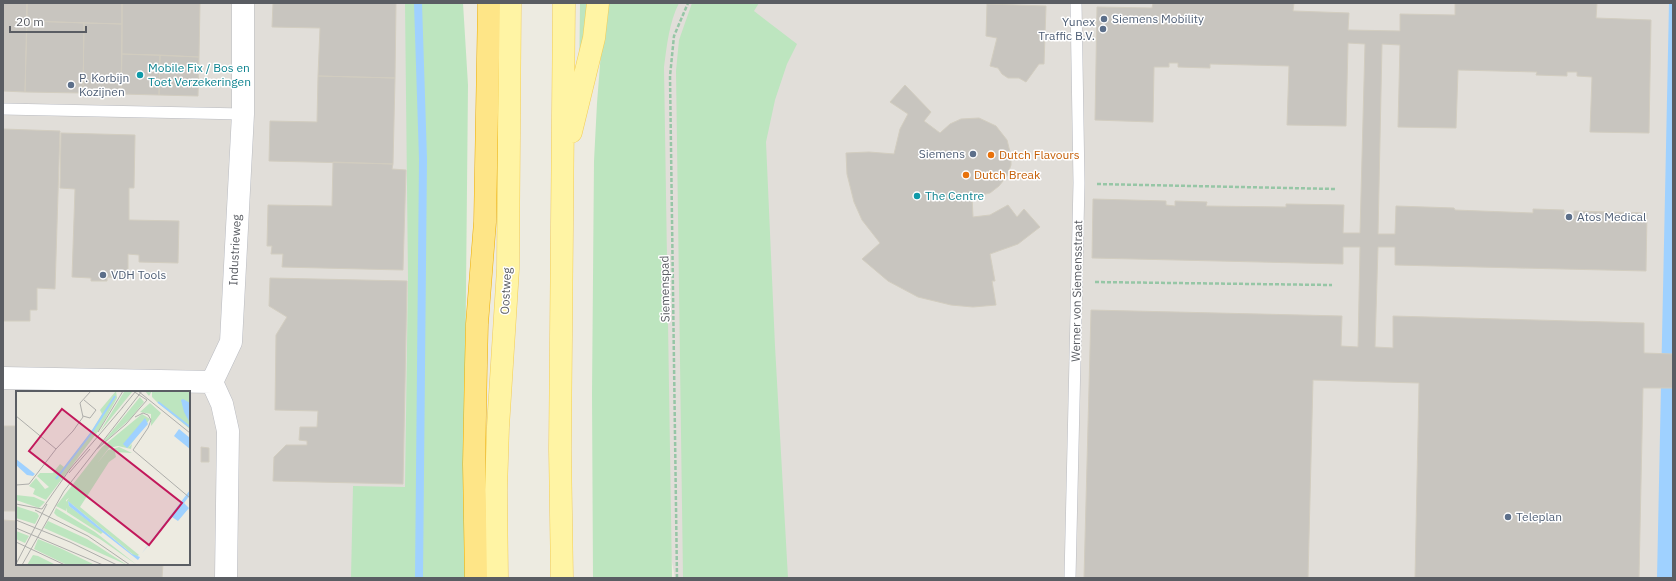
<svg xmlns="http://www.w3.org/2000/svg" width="1676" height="581" font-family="'IBM Plex Sans',sans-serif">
  <rect width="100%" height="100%" fill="#edebe1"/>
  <path fill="#e1ded9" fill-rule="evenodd" d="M3,3H427L414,578H3ZM17,392H189V564H17Z
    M653,3H1673V578H675L648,433Z"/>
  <path fill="#bde5bf" d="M405,3H463L468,85L465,393L467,578H351L353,486L405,487L408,278Z
    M580,3H589L579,88Z
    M608,3H679C669,23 667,45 664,67L672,578H593L592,394L594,161L597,103L601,52Z
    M692,3H759L754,11L797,44L787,64L775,100L766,142L775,346L788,578H683L676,71L679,40Z"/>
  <path fill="#9fd1ff" d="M1669,3H1673V527L1672,578H1657Z"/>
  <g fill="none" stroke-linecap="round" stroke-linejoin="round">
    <path stroke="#9fd1ff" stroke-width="8" d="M418,3L423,159L419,578"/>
  </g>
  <path fill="#c8c5bf" stroke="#d2cdc0" d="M3,3H27L25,92L3,91Z
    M27,3H122V24L27,21Z
    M122,3H200L199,57L122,54Z
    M273,3H396L395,78L318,76L320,28L272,27Z
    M1153,3H1294L1293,11L1349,13L1348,30L1400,31V14L1455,15V3H1597L1596,18L1651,20L1649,133L1590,132L1592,77L1577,76V72H1567V76L1536,75L1537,72L1458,70L1456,128L1398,127L1400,45L1382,44L1378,234H1395L1396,206L1454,208L1455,210L1533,213V209L1564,210V214L1574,215V211L1647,213L1646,271L1395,265V247H1378L1375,347L1393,348V316L1644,323V353L1673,354V388H1643L1639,578H1415L1419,383L1313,380L1308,578H1084L1091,310L1342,316L1341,346L1358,347L1360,247H1343V264L1092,258L1093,199L1166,201V205L1175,206V201L1207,202L1206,206L1286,207V204L1344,205L1343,233H1360L1365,44L1348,43L1346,126L1287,125L1289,66L1210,64V68L1178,67V63H1169V67H1154L1153,122L1095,120L1097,7L1152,8Z
    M987,4L1046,6L1044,64H1039L1026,82L1019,78H1008L1002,74L998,68L990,66L997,38L986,36Z
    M27,21L84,23L83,93L25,92Z
    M84,23L122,24L121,94L83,93Z
    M122,54L160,55L159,95L121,94Z
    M160,55L199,57L198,96L159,95Z
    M318,76L395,78L393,164L269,161L270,121L317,122Z
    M905,85L931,112L924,121L940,133L950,124L961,119L979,118L996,126L1007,140L1011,156V165L1007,176L999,186L990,193L972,197L973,217L990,215L1008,205L1017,217L1024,209L1040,227L1018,244L990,254L995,281H992L996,305L973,307L951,305L918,297L888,281L862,259L880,243L862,220L854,202L847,174L846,153L869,152L894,154L900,129L908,114L890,102Z
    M3,129L60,131L55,289L37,288V310H30V321H3Z
    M61,133L135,135L134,188H129V220L179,221L178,263L139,262V255L128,254V279L107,277V281H91V278L72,277L75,189L60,188Z
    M333,162L393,164L392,169L406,170L403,270L282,267L283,254H271L272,246H267L268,205L332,206Z
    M270,278L407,281L403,484L273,481L274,457L286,445H307V441L299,440L300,427H317L318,411L275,410L276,335L287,317L269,306Z
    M3,426H17V511H3Z
    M201,447L209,448V462H201Z
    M3,520L17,521V564H163L162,578H3Z"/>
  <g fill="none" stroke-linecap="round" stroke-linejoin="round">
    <g stroke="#b9bbc1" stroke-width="12">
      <path id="lane" d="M3,109L243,114
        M1070,578L1079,183L1076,3"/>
    </g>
    <g stroke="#b9bbc1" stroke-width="23">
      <path id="street" d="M3,378L212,382
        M226,578L228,431L222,404L212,382L231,342L243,114V3"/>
    </g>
    <g stroke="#f3cd55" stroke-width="23">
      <path id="primary" d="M571,132L594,38L598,3
        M497,578L496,490L498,427L508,269L510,3
        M562,578L560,449L564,3"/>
    </g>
    <g stroke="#eeae00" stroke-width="23">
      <path id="highway" d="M476,578L474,464L476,365L477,324L485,222L489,3"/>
    </g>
    <path stroke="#96c6a6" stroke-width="2.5" stroke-dasharray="4 2" stroke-linecap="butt" d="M1097,184L1335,189
      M1095,282L1332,285
      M677,578L670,76L674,36L688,3"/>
    <use href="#lane" stroke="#fff" stroke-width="11"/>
    <use href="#street" stroke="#fff" stroke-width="22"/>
    <use href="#primary" stroke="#fff4a4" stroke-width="22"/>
    <use href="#highway" stroke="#fee587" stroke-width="22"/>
  </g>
  <g fill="#5c6f8a" stroke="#fff" stroke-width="1.5">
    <circle cx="1104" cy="19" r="4"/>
    <circle cx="1103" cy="29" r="4"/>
    <circle cx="71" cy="85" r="4"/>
    <circle cx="973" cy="154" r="4"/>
    <circle cx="1569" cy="217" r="4"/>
    <circle cx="103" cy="275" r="4"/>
    <circle cx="1508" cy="517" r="4"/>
  </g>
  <g fill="#0f9aa8" stroke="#fff" stroke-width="1.5">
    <circle cx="140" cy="75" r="4"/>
    <circle cx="917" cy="196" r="4"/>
  </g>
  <g fill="#e8710a" stroke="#fff" stroke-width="1.5">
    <circle cx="991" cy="155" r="4"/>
    <circle cx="966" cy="175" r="4"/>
  </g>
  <g text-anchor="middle" stroke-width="3" stroke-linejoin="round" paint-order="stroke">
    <g font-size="12" fill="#4e5e75" stroke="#fff" text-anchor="start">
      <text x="1112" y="23">Siemens Mobility</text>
      <text x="1095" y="26" text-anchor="end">Yunex<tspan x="1095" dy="14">Traffic B.V.</tspan></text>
      <text x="79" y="82">P. Korbijn<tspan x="79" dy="14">Kozijnen</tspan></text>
      <text x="965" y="158" text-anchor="end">Siemens</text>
      <text x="1577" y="221">Atos Medical</text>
      <text x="111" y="279">VDH Tools</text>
      <text x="1516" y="521">Teleplan</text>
    </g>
    <g font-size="12" fill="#0d838f" stroke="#fff" text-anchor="start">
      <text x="148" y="72">Mobile Fix / Bos en<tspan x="148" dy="14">Toet Verzekeringen</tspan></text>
      <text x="925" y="200">The Centre</text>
    </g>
    <g font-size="12" fill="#c56008" stroke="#fff" text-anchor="start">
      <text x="999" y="159">Dutch Flavours</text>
      <text x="974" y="179">Dutch Break</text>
    </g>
    <g font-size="12" fill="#5a5d63" stroke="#fff">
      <text transform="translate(235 250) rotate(-87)" y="4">Industrieweg</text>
      <text transform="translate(665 289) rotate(-91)" y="4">Siemenspad</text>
      <text transform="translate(506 291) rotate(-87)" y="4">Oostweg</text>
      <text transform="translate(1077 291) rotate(-89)" y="4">Werner von Siemensstraat</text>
    </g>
  </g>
  <g transform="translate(16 391)">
    <rect width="174" height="174" fill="#edebe1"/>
    <path d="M100,0L101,7L83,39L30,109L17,103L19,98L13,95L20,87L29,98L33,96L21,85L24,82H37L44,73L48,76L75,41L86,23L84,19ZM129,0H174V38L141,11L136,6V0L133,5ZM108,1H116L83,42ZM124,6L128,11L115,27L82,57ZM134,12L145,22L135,35V23L124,21ZM126,23L134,28L112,57L116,53L115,58L102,55L93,57L56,105L50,109V120L40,115L86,56ZM103,56L116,62L99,61L100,66L93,71L64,116L123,164L120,166L52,110L53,115L87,141L85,143L51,121L49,112L92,59ZM0,104L18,106L29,111L23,117L0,109ZM0,115L21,122L23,125L19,133L0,127ZM40,117L79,141L121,174L84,148L41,125L38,122ZM32,130L71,148L111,174L28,137ZM0,140L13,145L9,152L0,148ZM22,148L44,157L79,174L49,173L18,158ZM17,164L22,165L40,174H11Z" fill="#bde5bf"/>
    <path d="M167,8L174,12V32L168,21L165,9ZM129,27L132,33L111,57L107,53ZM163,38L174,47V58L158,45ZM0,68L19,83L17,85L11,84L0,74ZM174,99V104L168,112L173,117L162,130L156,126L126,162ZM52,110L116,163L124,166L122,169L53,115Z" fill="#9fd1ff"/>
    <path fill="none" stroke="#9fd1ff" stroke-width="2" d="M142,11L174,36M40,88L76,41L99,5"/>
    <path fill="none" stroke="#aeaeab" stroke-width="1" d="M117,0L131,9M122,0L174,42M106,17L120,0M0,25L40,58M67,25L74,27L80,19L68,9M119,26L127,22L132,24L135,29L132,37M132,37L117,59L174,107M82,41L107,0M81,58L110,33L131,9M53,82L74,58M0,94L13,93L40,58L57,40L67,26L64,12L75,0M0,113L26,118L54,78L107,16M19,119L72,145L114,174M0,129L54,151L101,174M0,137L87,174M0,151L49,174M0,173L31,113M6,174L48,100L126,0"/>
    <path fill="#c2185b" fill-opacity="0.15" stroke="#c2185b" stroke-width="2" d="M46,18L166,112L133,154L13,60Z"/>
    <rect width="174" height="174" fill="none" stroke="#5a5d63" stroke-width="2"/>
  </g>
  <rect width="1676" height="581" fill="none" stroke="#5a5d63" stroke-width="8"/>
  <path d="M10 26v6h76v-6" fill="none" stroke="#5a5d63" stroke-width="2"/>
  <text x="16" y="26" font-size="12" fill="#5a5d63" stroke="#ffffff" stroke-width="3" paint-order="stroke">20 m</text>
</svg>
